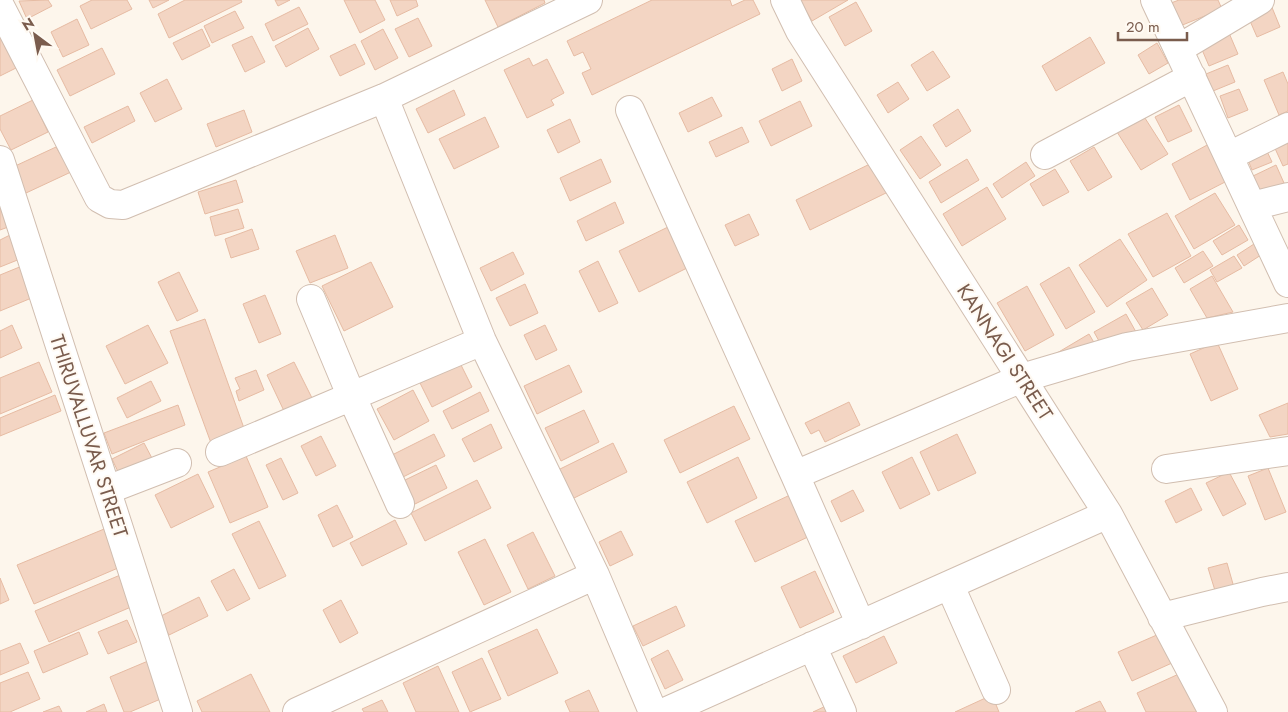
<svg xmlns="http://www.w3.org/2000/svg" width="1288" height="712" font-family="Jost,sans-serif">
  <rect width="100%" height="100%" fill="#fdf6ec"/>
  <path fill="#f3d5c3" stroke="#e6bba3" d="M48,0L52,6L27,19L19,1Z
    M92,0H127L132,9L91,29L80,6Z
    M149,0H169L153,8Z
    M185,0H241L242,2L169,38L158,14Z
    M275,0H290L278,6Z
    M344,0H375L385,20L360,33Z
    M390,0H416L418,6L397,16Z
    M485,0H544L545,3L498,27Z
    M652,0H730L732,6L745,0H753L760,14L592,95L582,73L591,69L583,52L574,56L567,41Z
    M800,0H848L812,21Z
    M1179,0H1218L1222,9L1180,26L1171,3Z
    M856,2L872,31L845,46L829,17Z
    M1271,5L1280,27L1257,37L1247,14Z
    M299,7L308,24L273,41L265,24Z
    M235,11L244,28L212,43L204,26Z
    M418,18L432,46L409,57L395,29Z
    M77,19L89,45L63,57L51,32Z
    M308,28L319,49L286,67L275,46Z
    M202,29L210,46L182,60L173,43Z
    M383,29L398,58L375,70L361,41Z
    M0,33L18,67L0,76Z
    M1229,33L1238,54L1209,66L1200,45Z
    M252,36L265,62L245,72L232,45Z
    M1090,37L1105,63L1056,91L1042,66Z
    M1157,43L1168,63L1149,74L1138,55Z
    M355,44L365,64L340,76L330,56Z
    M102,48L115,74L70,96L57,70Z
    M933,51L950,77L927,91L911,65Z
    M529,58L533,66L547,59L564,93L551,100L554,105L527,118L504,70Z
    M792,59L802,81L782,91L772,69Z
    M1228,65L1235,82L1213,91L1206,74Z
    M1283,72L1288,84V111L1279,115L1264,80Z
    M167,79L182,109L155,122L140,93Z
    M898,82L909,99L888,113L877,95Z
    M1239,89L1248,110L1228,118L1220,96Z
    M454,90L465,115L428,133L416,109Z
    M712,97L722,116L688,132L679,113Z
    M33,100L48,132L11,150L0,129V116Z
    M800,101L812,126L771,146L759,121Z
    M1179,105L1192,131L1168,142L1155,117Z
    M128,106L135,121L92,143L84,127Z
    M958,109L971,131L946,147L933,125Z
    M244,110L252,132L216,147L207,124Z
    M1143,115L1168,154L1141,170L1117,132Z
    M485,117L499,147L454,169L439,139Z
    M570,119L580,142L558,153L547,130Z
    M742,127L749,142L716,157L709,142Z
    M921,136L941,165L920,179L900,150Z
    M1288,138V164L1283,166L1273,144Z
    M1209,144L1227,181L1190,200L1172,164Z
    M56,147L71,172L26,193L13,167Z
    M1094,147L1112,177L1088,191L1070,161Z
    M1265,147L1272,162L1252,170L1246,155Z
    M601,159L611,182L570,201L560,178Z
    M967,159L979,180L941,203L929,182Z
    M874,162L888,192L810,230L796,200Z
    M1026,162L1035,176L1002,198L993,184Z
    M1276,165L1284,183L1261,193L1253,176Z
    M1055,169L1069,192L1043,206L1030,184Z
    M236,180L243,202L205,214L198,192Z
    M987,187L1006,219L962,246L943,214Z
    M1215,193L1235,225L1194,249L1175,216Z
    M0,200L11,226L0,230Z
    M615,202L624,223L586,241L577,221Z
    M238,209L244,228L215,236L210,217Z
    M1167,213L1191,256L1153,277L1128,234Z
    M749,214L759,235L735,246L725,225Z
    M1239,225L1248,240L1222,255L1213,241Z
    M668,227L687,268L639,292L619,251Z
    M252,229L259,249L231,258L225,239Z
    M10,235L20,259L0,267V240Z
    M335,235L348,268L310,283L296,251Z
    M1120,239L1147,280L1107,307L1079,265Z
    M1254,244L1261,255L1244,266L1237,255Z
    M1203,251L1213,266L1184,283L1175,268Z
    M513,252L524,274L491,291L480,268Z
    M1234,256L1242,268L1217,282L1210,270Z
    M598,261L618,303L599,312L579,271Z
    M371,262L393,307L344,331L322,286Z
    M22,266L34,297L0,311V275Z
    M1069,267L1095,312L1066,329L1040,284Z
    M179,272L198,311L177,321L158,282Z
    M1212,276L1233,312L1207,318L1190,289Z
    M525,284L538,313L510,326L496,298Z
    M1027,286L1054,335L1025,351L997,303Z
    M1152,288L1168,315L1143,330L1126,303Z
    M265,295L281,334L259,343L243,304Z
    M1126,314L1136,332L1104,350L1094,332Z
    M205,319L245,431L211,443L170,331Z
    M12,325L22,348L0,358V331Z
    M148,325L168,363L125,384L106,346Z
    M545,325L557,350L536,360L524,335Z
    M1089,334L1096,346L1064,365L1057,353Z
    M1217,342L1238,389L1211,401L1190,354Z
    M39,362L52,392L0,414V378Z
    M294,362L312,398L284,411L267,375Z
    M460,363L472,387L432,407L420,383Z
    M569,365L582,392L537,414L524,386Z
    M256,370L264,390L239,401L236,391L240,389L235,378Z
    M151,381L161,401L127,418L117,398Z
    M413,390L429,421L394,440L377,409Z
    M480,392L489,411L452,429L443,411Z
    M55,395L61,411L0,436V418Z
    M849,402L860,425L825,442L819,430L811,434L805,423Z
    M1288,403V434L1270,437L1259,415Z
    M178,405L185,425L112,454L104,433Z
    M734,406L750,439L680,473L664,440Z
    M584,410L599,442L561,461L545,428Z
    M491,424L502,448L474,462L462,439Z
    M434,434L445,456L397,480L386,458Z
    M957,434L976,473L938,491L920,452Z
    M321,436L336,466L316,476L301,446Z
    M144,443L154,462L121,478L112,459Z
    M613,443L627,472L572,499L558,470Z
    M246,456L268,507L230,523L208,472Z
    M738,457L757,498L707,523L687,482Z
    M912,457L930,494L900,509L882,472Z
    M281,458L298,493L283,500L266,465Z
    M436,465L447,488L415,504L403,481Z
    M1268,468L1286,512L1265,520L1248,476Z
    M1229,472L1246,504L1223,516L1206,483Z
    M198,474L214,507L171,528L155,495Z
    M477,480L491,508L425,541L411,513Z
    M1191,488L1202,510L1176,523L1165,501Z
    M853,490L864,511L841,522L831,501Z
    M790,495L810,536L755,562L735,521Z
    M337,505L353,537L333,547L318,515Z
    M395,520L407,544L362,566L350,543Z
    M259,521L286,576L259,589L232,534Z
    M109,527L125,565L34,604L17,565Z
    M621,531L633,555L610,566L599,542Z
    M533,532L555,576L528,589L507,545Z
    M485,539L511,592L484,605L458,552Z
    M1227,563L1235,591L1217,597L1208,568Z
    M234,569L250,599L227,611L211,581Z
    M815,571L834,612L800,628L781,587Z
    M125,573L138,604L49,642L35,611Z
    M0,578L9,600L0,604Z
    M199,597L208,616L169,635L159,617Z
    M341,600L358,633L340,643L323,610Z
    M676,606L685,626L643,646L633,626Z
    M127,620L137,642L108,654L98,632Z
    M537,629L558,673L508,696L488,651Z
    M79,632L88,654L43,673L34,651Z
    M1159,634L1172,663L1132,681L1118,652Z
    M884,636L897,663L856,683L843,656Z
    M20,643L29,663L0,675V651Z
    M668,650L683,680L665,689L651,659Z
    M482,658L501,699L470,712L452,672Z
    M148,661L163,698L130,712H124L110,677Z
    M438,666L459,712H416L403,683Z
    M28,672L40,699L10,712H0V683Z
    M1181,673L1199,712H1146L1137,693Z
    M251,674L270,712H202L197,701Z
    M589,690L599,712H570L565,701Z
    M992,695L999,712H955Z
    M382,700L388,712H364L362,709Z
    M1100,701L1106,712H1075Z
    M104,704L107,712H86Z
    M828,705L831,712H813Z
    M59,706L62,712H43Z"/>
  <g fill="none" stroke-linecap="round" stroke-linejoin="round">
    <g stroke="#d1beb0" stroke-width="30">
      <path id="minor" d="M785,0L800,31L1108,514L1213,712
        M1155,0L1288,283
        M0,6L99,198L110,204L123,205L384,98L588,0
        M1178,49L1260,0
        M384,98L482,341L595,575L653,712
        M630,110L795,475L861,625
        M1045,155L1192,77
        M1229,156L1288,127
        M0,160L178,712
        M1252,206L1288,197
        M311,299L351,395L400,504
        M220,452L482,341
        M1166,469L1288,451
        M795,475L1022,378L1127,347L1288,318
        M107,490L177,463
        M950,586L996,690
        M1162,617L1262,592L1288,587
        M812,646L842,712
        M297,712L595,575
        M665,712L1108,514"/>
    </g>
    <use href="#minor" stroke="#fff" stroke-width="28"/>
  </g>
  <g text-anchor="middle" stroke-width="4" stroke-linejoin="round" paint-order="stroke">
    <g font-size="20" fill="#7a5c4d" stroke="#fffaf3">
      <text transform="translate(1005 352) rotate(57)" y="7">KANNAGI STREET</text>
      <text transform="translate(89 436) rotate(72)" y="7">THIRUVALLUVAR STREET</text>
    </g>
  </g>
  <g transform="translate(35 35) rotate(328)" stroke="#fffaf3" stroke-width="4" paint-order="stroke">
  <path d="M0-4L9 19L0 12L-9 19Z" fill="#7a5c4d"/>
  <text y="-8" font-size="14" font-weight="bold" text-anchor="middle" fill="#7a5c4d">N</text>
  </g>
  <path d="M1118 32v8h69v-8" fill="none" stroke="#7a5c4d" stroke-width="2.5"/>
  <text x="1126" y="32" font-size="15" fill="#7a5c4d" stroke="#fffaf3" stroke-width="4" paint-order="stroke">20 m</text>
</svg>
